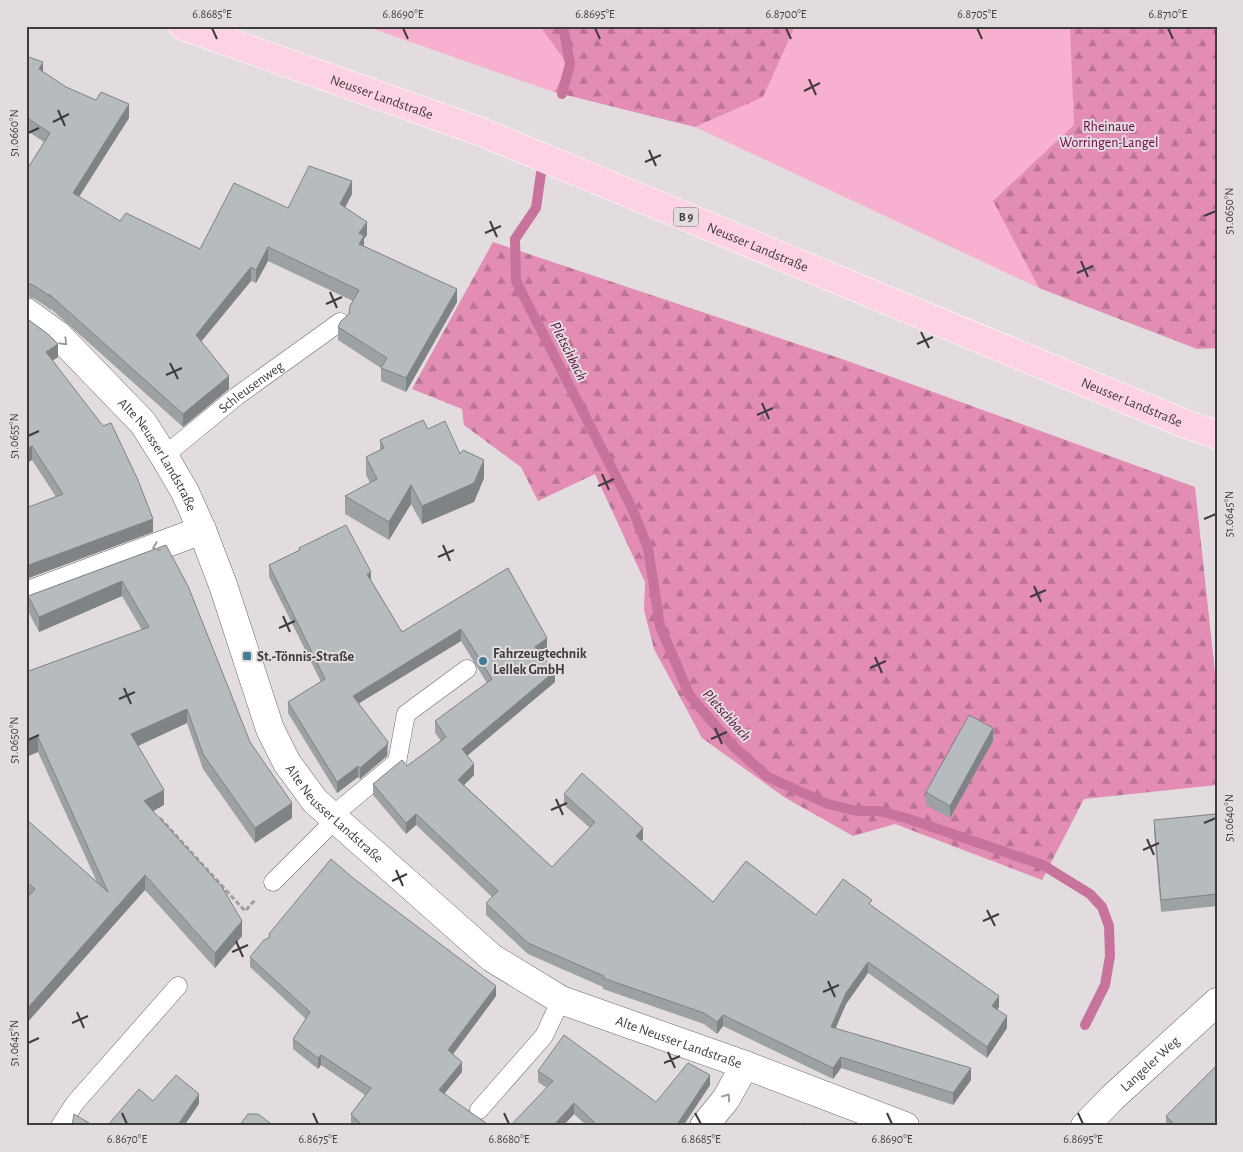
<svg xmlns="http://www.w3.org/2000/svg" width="1243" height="1152" font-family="'Alegreya Sans',sans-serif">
  <defs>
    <pattern id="forest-firs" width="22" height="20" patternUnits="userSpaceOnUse" patternTransform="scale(1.25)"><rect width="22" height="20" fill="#e38cb4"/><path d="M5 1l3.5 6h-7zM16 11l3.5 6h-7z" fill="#b97494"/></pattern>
  </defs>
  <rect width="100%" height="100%" fill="#e3dcdf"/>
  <path fill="#f7b0cf" d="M365,26H1217L1018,248L1039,288L695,127L731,111L544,30L569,66L554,92Z"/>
  <path fill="url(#forest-firs)" d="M540,26H795L763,97L695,127L554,92L569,66Z
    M1070,26H1217V348L1197,349L1039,288L993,201L1074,125Z
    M493,242L845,360L1195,487L1217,691V785L1084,799L1042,880L895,824L853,836L784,797L702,738L654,649L644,610L645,582L595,474L538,501L521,467L464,425L462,409L412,389Z"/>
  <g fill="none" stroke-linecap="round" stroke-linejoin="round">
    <path stroke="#c8739b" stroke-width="10" d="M562,94L570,64L563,26
      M543,159L536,208L515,239L516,281L631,506L648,548L660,626L690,696L734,747L768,777L828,804L857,811H879L906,818L1043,865L1090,894L1102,907L1109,926L1110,956L1105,985L1085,1025"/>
    <g stroke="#6e696b" stroke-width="19">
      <g id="service">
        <path id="s1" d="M164,456L237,396L340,322"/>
        <path d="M332,816L397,762L406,714L467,669"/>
        <path d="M273,882L336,819"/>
        <path d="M479,1110L544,1036L561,1000"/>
        <path d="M60,1126L75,1103L178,986"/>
      </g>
    </g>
    <g stroke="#6e696b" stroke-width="29">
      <g id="minor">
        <path id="s2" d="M1085,1126L1112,1098L1217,1002"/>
      </g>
    </g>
    <g stroke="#6e696b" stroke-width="29">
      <g id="tertiary">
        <path id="s3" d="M202,530L223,585L270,729L287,763L315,801L492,958L561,1000L745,1065"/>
      </g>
    </g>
    <g stroke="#6e696b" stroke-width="29">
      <g id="secondary">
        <path id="s4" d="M26,312L58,335L143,423L164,456L185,492L202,530L26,596"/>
        <path d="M704,1126L726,1099L745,1065L905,1126"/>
      </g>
    </g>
    <g stroke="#fff" stroke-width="29">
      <g id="primary">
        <path id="s5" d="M183,26L479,131L1183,423L1217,435"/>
      </g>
    </g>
    <path stroke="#a29d9f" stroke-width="3" stroke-dasharray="5 2.5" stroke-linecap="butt" d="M160,818L245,911L255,900"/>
    <use href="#service" stroke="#fff" stroke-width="18"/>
    <use href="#minor" stroke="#fff" stroke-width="28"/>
    <use href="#tertiary" stroke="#fff" stroke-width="28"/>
    <use href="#secondary" stroke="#fff" stroke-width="28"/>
    <use href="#primary" stroke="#fdd2e5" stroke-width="28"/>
  </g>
  <path fill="#9ca1a3" d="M26,56L43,72L66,87L129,118L79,197L120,221L200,249L288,208L352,194L345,208L367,235L364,239V247L457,302L406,392L381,381V368L338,340V327L349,314L353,301L268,261L256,283L251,281L201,341L229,389L183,427L51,309V310L35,299L28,297H26V171L44,142L26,130Z
    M26,318L58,357L52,361L153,532L26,579V508L56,497L32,460Z
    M428,429L460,454L484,478L474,502L422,524L411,504L389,540L345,514V496L370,483L366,475V457L380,450V440Z
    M166,545L250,742L292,818L255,843L203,769L187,723L138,746L164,805L153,811L242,936L215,968L145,890L28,897L26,896V819L97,882L38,752L26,757V672L142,630L122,596L39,632L28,611V596Z
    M299,548L371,580L402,632L508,568L547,649L541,654L555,682L467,756L474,775L464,785L552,867L590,828L564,805V794L643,839L642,841L713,902L816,915L872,906L999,1007L997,1010L1007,1028L987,1058L868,973L846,1004L835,1029L971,1080L953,1105L841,1068L833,1079L723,1026L717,1034L704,1024L603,989V987L528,954L486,915V903L492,897L416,825L406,834L373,795V784L407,766L441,741L435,733V721L487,683L461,641L359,703L388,753L387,756L360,779L358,777L337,793L288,713V702L321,682L269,577V565L299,550Z
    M993,741L950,818L926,805V792Z
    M1154,820L1217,821V906L1161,912L1154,832Z
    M353,878L496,996L453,1054L462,1072L444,1094L490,1126H352L351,1125V1114L365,1095L321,1065L318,1069L293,1049V1039L306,1019L250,967V957L269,938V934Z
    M538,1071L656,1102L710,1085L683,1126H587L574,1114L563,1126H510L547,1088L538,1082Z
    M1166,1116L1217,1126H1166Z"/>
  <path fill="#7f8385" d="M43,62V76L39,69Z
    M129,104V118L73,206V193Z
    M352,181V194L340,217V204Z
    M367,222V235L364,239V250L359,258V233Z
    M268,247V261L256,283V270Z
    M251,267V281L196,348V335Z
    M457,289V302L406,392V378Z
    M58,344V357L46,365V352Z
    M229,376V389L183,427V414Z
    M32,446V460L26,464V450Z
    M484,460V478L474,502L422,524V506Z
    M411,485V504L389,540V522Z
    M153,519V532L26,579V566Z
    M371,572V583L367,574Z
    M122,581V596L39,632V617Z
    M461,629V641L353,707V696Z
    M547,638V649L535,658V647Z
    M555,671V682L462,760V749Z
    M187,709V723L131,749V734Z
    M993,728V741L950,818V806Z
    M38,737V752L26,757V742Z
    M388,742L387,756L360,779V768Z
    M474,764V775L458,791V780Z
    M358,766V777L337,793V782Z
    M164,790V805L144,816V801Z
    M292,803V818L255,843V828Z
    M416,814V825L406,834V823Z
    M643,828V839L636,847V836Z
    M145,875V890L26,1024V1010Z
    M242,921V936L215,968V953Z
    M868,962V973L846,1004L831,1039V1027L846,993Z
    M496,986V996L448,1061V1050Z
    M999,996V1007L992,1017V1006Z
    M723,1015V1026L717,1034V1022Z
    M1007,1016V1028L987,1058V1047Z
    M321,1055V1065L318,1069V1058Z
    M841,1057V1068L833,1079V1068Z
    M462,1062V1072L439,1100V1090Z
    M971,1068V1080L953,1105V1093Z
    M710,1075V1085L683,1126H676Z
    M199,1094V1104L184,1126H177Z
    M574,1103V1114L563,1126H553Z"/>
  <path fill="#b5bbbe" stroke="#7f8385" d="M26,56L43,62L39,69L66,87L96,100L101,92L129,104L73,193L120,221L126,213L200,249L234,183L288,208L309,166L352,181L340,204L367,222L359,233L364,236L359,244L457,289L406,378L381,368L387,358L338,327L341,321L349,314L350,306L359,290L268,247L256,270L251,267L196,335L229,376L183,414L49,294L51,297L35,286L28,283L26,284V171L50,133L26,117Z
    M26,318L48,334L58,344L46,352L103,426L111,423L138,480L153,519L26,566V508L63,494L32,446L26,450Z
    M423,420L428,429L445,421L460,454L463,450L484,460L474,483L422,506L411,485L389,522L345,496L377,479L366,457L384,448L380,440Z
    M346,525L371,572L367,574L402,632L508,568L547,638L535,647L555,671L462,749L474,764L458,780L552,867L595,822L564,794L582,773L643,828L636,836L713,902L746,861L816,915L843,879L872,900L869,904L999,996L992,1006L1007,1016L987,1047L868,962L846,993L831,1027L971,1068L953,1093L841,1057L833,1068L723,1015L717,1022L704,1013L603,978L604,976L528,943L486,903L498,891L416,814L406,823L373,784L402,760L407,766L446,737L435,721L492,679L461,629L353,696L388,742L387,745L360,768L358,766L337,782L288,702L325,679L269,565L300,550L299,548Z
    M166,545L188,586L250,742L292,803L255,828L203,754L187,709L131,734L164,790L144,801L222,887L242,921L215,953L145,875L26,1010V899L35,889L26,881V819L108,892L38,737L26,742V672L149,627L122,581L39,617L28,596Z
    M969,715L993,728L950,806L926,792Z
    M1216,814L1217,821V894L1161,900L1154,820Z
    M331,859L353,878L496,986L448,1050L462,1062L439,1090L490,1126H363L351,1114L371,1088L321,1055L318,1058L293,1039L310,1012L250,957L264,940L270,937L269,934Z
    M564,1035L656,1102L688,1063L710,1075L676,1126H598L574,1103L553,1126H510L553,1081L538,1071Z
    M1217,1065V1126H1176L1166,1116Z
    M176,1075L199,1094L177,1126H107L139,1089L153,1101Z
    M74,1114L94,1126H72Z
    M248,1114H258L274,1126H239Z
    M803,1123L810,1126H802Z"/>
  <defs><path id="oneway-chevron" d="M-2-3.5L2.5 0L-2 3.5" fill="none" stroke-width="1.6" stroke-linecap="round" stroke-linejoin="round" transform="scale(1.25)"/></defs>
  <g stroke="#9f9e9e">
    <use href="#oneway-chevron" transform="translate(64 342) rotate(46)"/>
    <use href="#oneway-chevron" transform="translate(156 547) rotate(159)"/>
    <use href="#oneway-chevron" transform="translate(727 1097) rotate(-55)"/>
  </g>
  <path fill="none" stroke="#3f3c3d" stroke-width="2" d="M212,28L217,39M403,28L408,39M595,28L600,39M786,28L791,39M977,28L982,39M1168,28L1173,39M809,79L816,95M804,91L820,83M58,110L65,126M53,122L69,114M28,133L39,128M649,150L656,166M645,162L661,155M1204,216L1216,211M490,221L497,237M485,233L501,226M1081,261L1088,277M1077,273L1093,266M330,292L337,308M326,304L342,297M921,332L929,348M917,344L933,337M170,363L178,379M166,375L182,368M762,403L769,419M757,415L773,408M28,436L39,431M602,474L609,490M598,486L614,479M1204,519L1216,514M443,545L450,561M438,557L454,550M1034,586L1041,602M1030,597L1046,590M283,616L290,632M279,628L295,621M875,657L882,673M870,668L886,661M124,688L131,704M119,699L135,692M715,728L722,744M711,739L727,732M28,740L39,735M556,799L563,815M551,810L567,803M1204,823L1216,818M1147,839L1154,855M1143,850L1159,843M396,870L403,886M392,881L407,874M987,910L995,926M983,921L999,914M236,941L243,957M232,952L248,945M828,981L835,997M823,992L839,985M77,1012L84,1028M72,1023L88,1016M28,1043L39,1038M668,1052L675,1068M664,1063L680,1056M122,1113L127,1124M313,1113L318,1124M504,1113L509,1124M695,1113L701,1124M887,1113L892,1124M1078,1113L1083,1124"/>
  <g fill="#417e95" stroke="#e3dcdf" stroke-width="2">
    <rect x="242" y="651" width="10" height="10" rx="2.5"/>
    <circle cx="483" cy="661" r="5"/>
  </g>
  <g text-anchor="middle" stroke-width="4" stroke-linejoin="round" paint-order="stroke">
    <rect fill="#e3dcdf" stroke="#706c6e" stroke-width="1" x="673.5" y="207.5" width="25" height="19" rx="4"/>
    <g font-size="12" font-weight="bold" fill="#3f3c3d">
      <text x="686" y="221">B 9</text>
    </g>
    <g font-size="14" fill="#3f3c3d" stroke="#e3dcdf">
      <text dy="5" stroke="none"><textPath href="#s5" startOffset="211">Neusser Landstraße</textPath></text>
      <text dy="5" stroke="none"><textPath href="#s5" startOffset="616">Neusser Landstraße</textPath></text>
      <text dy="5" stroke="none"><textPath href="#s1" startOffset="111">Schleusenweg</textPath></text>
      <text dy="5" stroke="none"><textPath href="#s5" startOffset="1021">Neusser Landstraße</textPath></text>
      <text dy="5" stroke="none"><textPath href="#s4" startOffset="196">Alte Neusser Landstraße</textPath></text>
      <text dy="5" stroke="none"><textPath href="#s3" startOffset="318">Alte Neusser Landstraße</textPath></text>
      <text dy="5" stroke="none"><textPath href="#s3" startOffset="738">Alte Neusser Landstraße</textPath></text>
      <text dy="5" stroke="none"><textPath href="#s2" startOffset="90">Langeler Weg</textPath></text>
    </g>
    <g font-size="14" fill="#6f0245" stroke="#e3dcdf">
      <text x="1109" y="131">Rheinaue<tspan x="1109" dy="16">Worringen-Langel</tspan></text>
    </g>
    <g font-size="14" font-weight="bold" fill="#3f3c3d" stroke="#e3dcdf" text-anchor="start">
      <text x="493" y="658">Fahrzeugtechnik<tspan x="493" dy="16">Lellek GmbH</tspan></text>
      <text x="257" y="661">St.-Tönnis-Straße</text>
    </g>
    <g font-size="15" font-style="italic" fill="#5b0d3a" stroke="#e3dcdf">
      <text transform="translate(569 351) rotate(63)" y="5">Pletschbach</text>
      <text transform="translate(727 715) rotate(48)" y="5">Pletschbach</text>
    </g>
  </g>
  <rect width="1243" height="1152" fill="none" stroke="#e3dcdf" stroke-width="55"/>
  <rect x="28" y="28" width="1188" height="1096" fill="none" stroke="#3f3c3d" stroke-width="2"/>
  <g font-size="12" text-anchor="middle" fill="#3f3c3d">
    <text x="212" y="18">6.8685°E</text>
    <text x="403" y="18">6.8690°E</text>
    <text x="595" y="18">6.8695°E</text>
    <text x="786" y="18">6.8700°E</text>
    <text x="977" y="18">6.8705°E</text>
    <text x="1168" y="18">6.8710°E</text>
    <text transform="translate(14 133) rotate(-90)" y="4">51.0660°N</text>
    <text transform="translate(1229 211) rotate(-90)" y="4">51.0650°N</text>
    <text transform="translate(14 436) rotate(-90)" y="4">51.0655°N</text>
    <text transform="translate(1229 514) rotate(-90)" y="4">51.0645°N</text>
    <text transform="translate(14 740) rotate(-90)" y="4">51.0650°N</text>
    <text transform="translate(1229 818) rotate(-90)" y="4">51.0640°N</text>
    <text transform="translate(14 1043) rotate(-90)" y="4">51.0645°N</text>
    <text x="127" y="1143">6.8670°E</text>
    <text x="318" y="1143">6.8675°E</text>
    <text x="509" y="1143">6.8680°E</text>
    <text x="701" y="1143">6.8685°E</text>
    <text x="892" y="1143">6.8690°E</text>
    <text x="1083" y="1143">6.8695°E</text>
  </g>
</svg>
